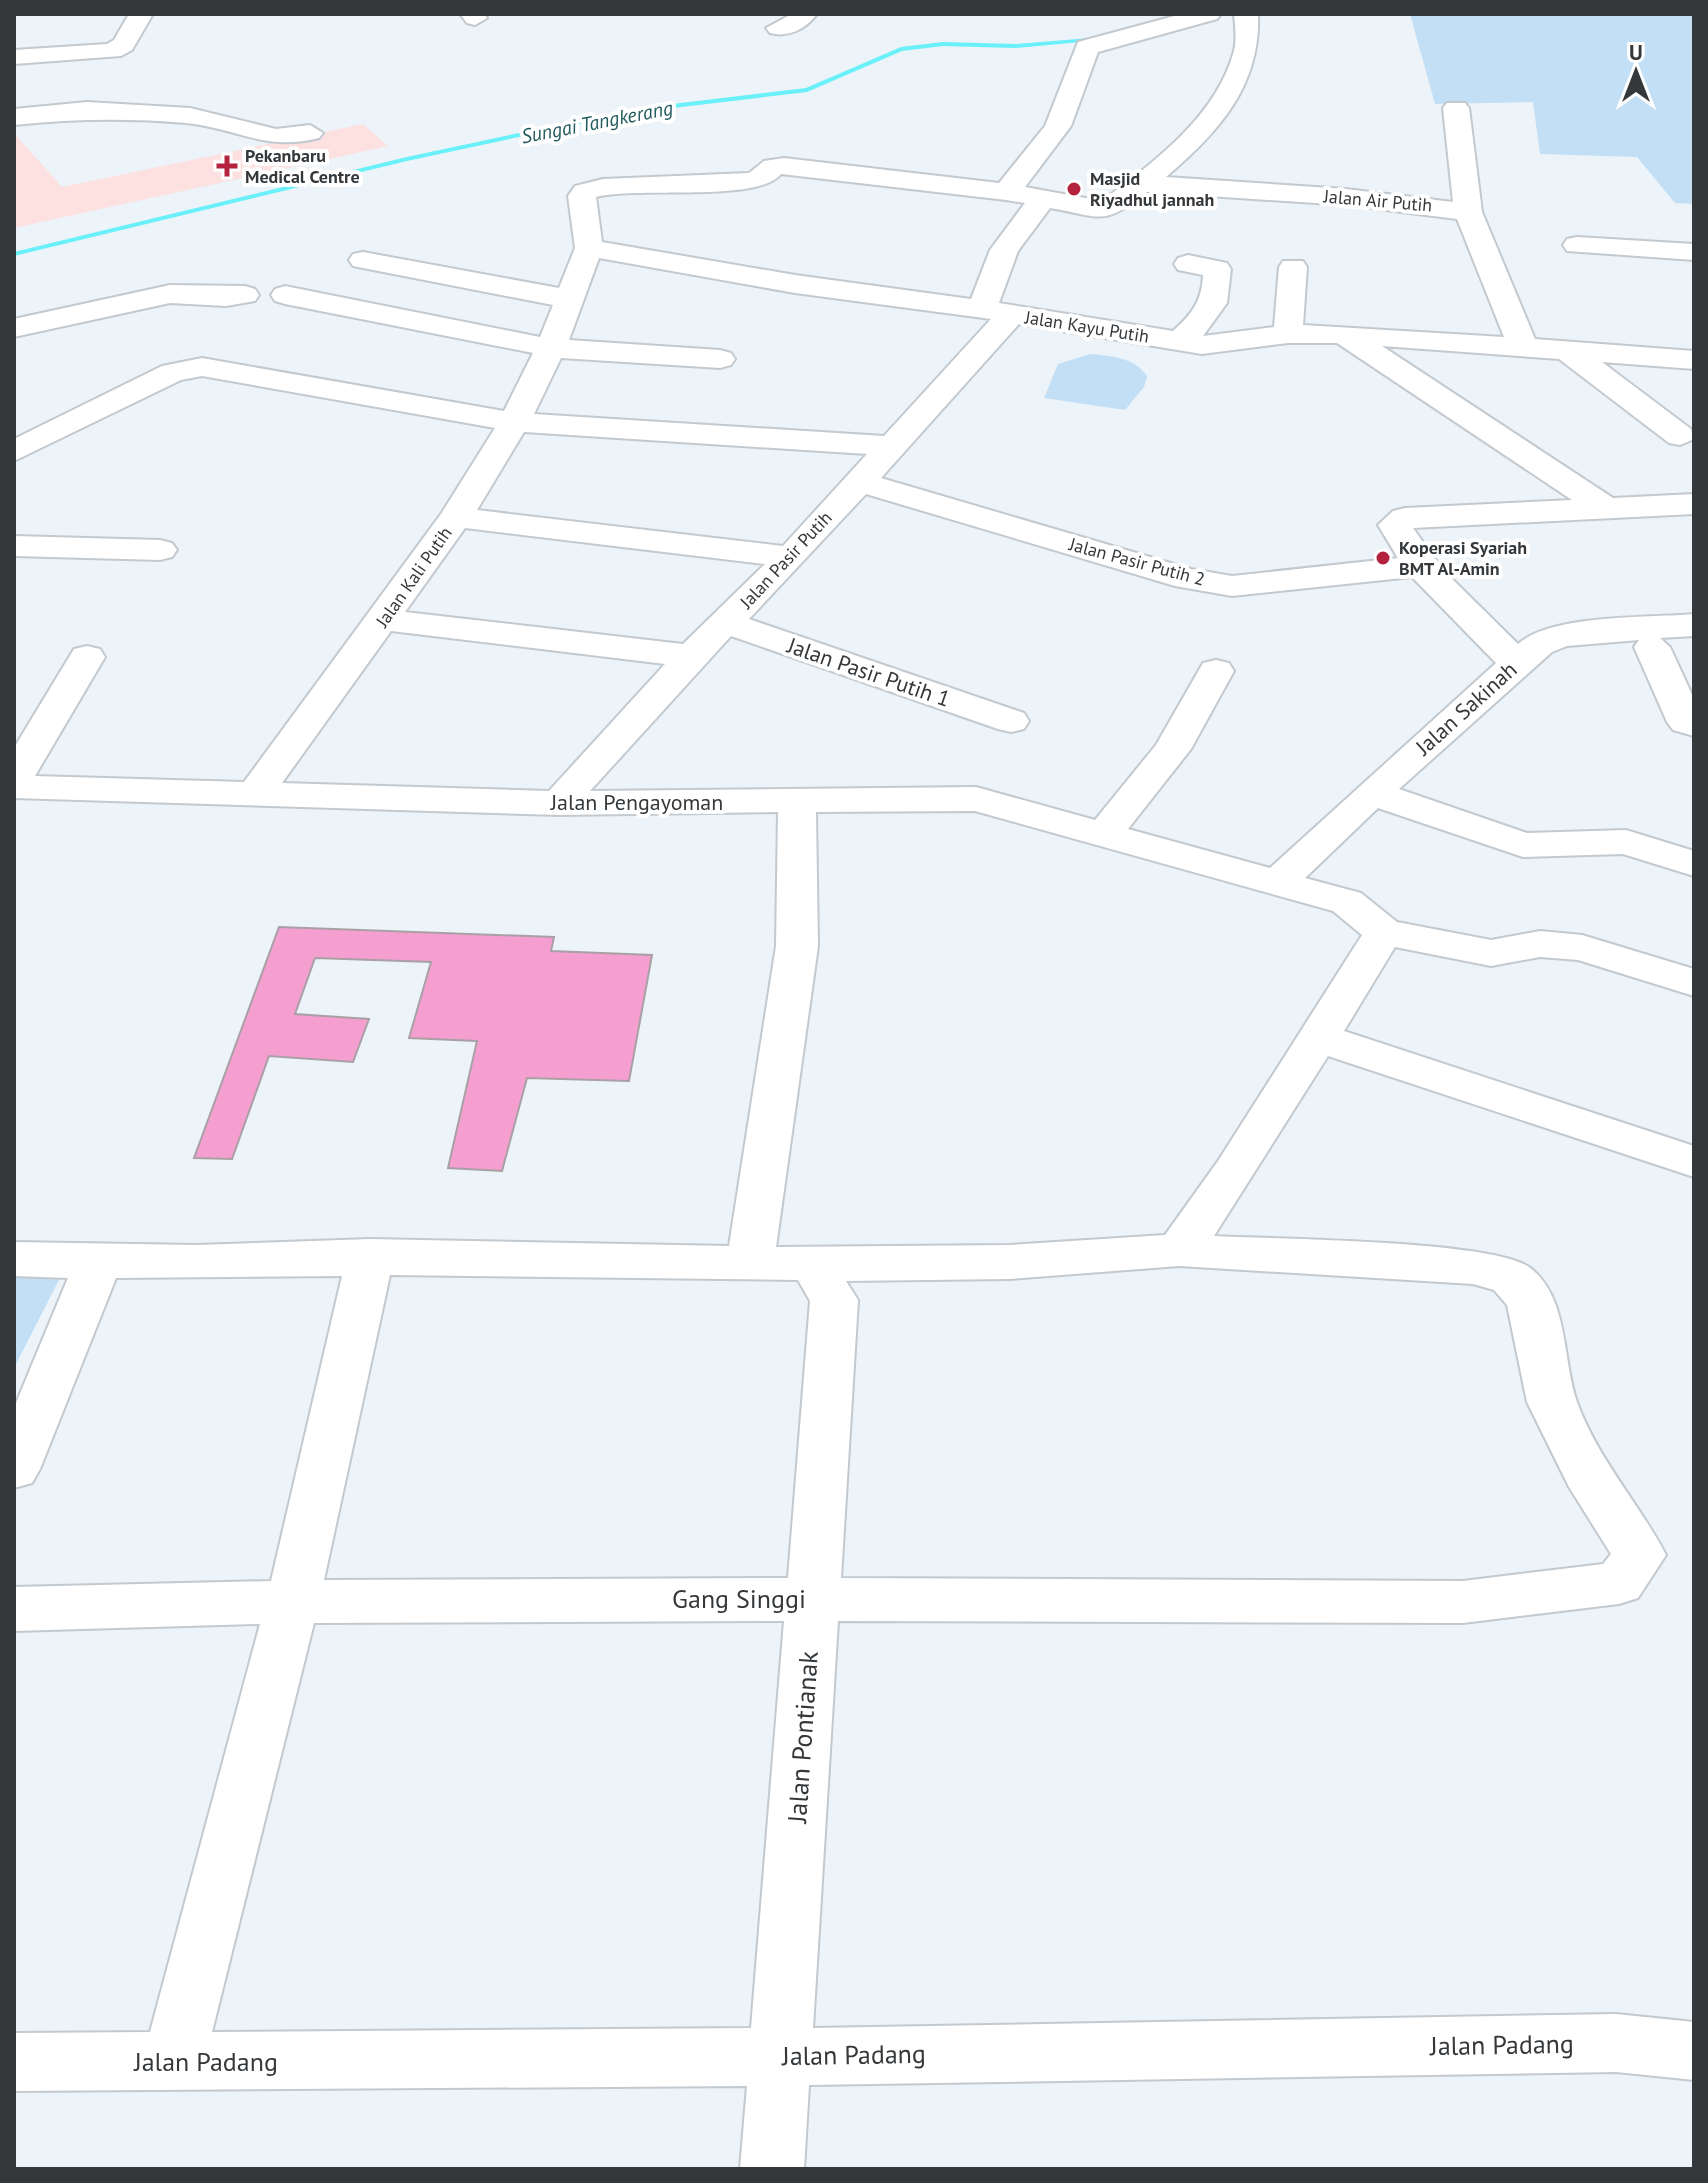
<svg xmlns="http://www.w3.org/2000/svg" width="1708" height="2183" font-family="'PT Sans',sans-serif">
  <rect width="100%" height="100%" fill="#ecf3f9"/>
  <path fill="#fce1e0" d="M363,124L388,146L14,228V133L62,187Z"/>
  <path fill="#c2dff5" d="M1410,14H1694V204L1675,203L1637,157L1540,154L1533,102L1435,104Z
    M1090,354C1111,356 1134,357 1147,376L1144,387L1125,410L1044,398L1058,364Z
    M14,1273L61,1276L14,1368Z"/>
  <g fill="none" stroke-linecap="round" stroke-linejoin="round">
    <path fill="#69f0f9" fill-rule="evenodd" d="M1173,14H1182L1143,27L1138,26Z
      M1090,38L1093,40L1092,41L1015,48L943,46L902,51L807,92L631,113L407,161L14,256V252L407,157L631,109L806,88L901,47L943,42L1015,44Z"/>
  </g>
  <path fill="#f49fd0" stroke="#a9a0a5" stroke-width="2" d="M279,927L554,937L551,951L652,955L629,1081L527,1078L502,1171L448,1168L477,1041L409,1038L431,962L315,958L295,1014L369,1019L353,1062L269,1056L232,1159L194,1158Z"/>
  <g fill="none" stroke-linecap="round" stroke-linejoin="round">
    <g stroke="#c2c9cf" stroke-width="4">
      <path id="minor" d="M129,14H153L132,50L121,56L14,64V50L107,44L114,40Z
        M460,14H484L487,18L475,25L467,23Z
        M792,14H817C806,29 788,38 770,33L766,28Z
        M1182,14H1221L1217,19L1098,52L1071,126L1025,187L1102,201C1154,162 1216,117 1234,51C1237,39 1235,26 1234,14H1258C1261,86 1218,133 1166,177L1346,189L1453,202L1443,108L1447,103H1465L1469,108L1482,212L1535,339L1694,351V369L1602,362L1691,429L1694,439L1680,445L1669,443L1559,359L1382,346L1613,498L1694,494V514L1413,528L1442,569L1518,644C1552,614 1648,618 1694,614V636L1660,638L1670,647L1694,699V736L1673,730L1667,722L1634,647L1639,640L1567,646L1552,652L1399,789L1527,833L1626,830L1694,851V876L1623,854L1523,857L1378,808L1305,878L1361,893L1397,922L1491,940L1540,931L1582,935L1694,969V996L1578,960L1540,957L1491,966L1395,947L1344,1031L1694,1146V1177L1328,1056L1214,1236C1271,1239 1491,1240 1529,1267C1569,1296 1562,1360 1577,1402C1597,1458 1639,1503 1666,1555L1638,1598L1619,1604L1463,1623L838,1621L813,2028L1616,2014L1694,2022V2080L1616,2072L809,2085L804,2169H740L747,2086L14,2091V2033L150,2032L260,1624L14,1631V1587L271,1581L342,1276L116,1278L40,1469L32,1483L14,1488V1408L68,1278L14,1276V1242L197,1245L370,1239L729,1246L776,946L778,812L559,815L14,798V748L74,649L87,646L100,649L105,657L35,776L244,782L441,514L495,428L202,376L181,380L14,461V439L162,366L202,358L504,411L533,353L285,304L275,301L271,295L275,289L285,286L540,337L553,305L363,268L353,266L349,260L353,254L363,252L559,288L575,248L568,196L575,186L603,179L749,173L764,161L784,158L999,183L1045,126L1078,42ZM781,174L1006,200L1025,203L990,250L971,299L795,275L602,242L596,197C636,186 758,203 781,174ZM1147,192L1346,205L1457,219L1504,337L1303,325L1307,267L1303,261H1283L1279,267L1274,327L1203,336L1227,303L1231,269L1227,263L1188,255L1178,258L1174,264L1178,270L1203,275C1202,301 1192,314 1173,331L999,303L1018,251L1050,208C1102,217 1103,227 1147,192ZM599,258L795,293L991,319L884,436L534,414L561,358L720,368L731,365L735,359L731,353L720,350L569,340ZM1019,324L1202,354L1288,343H1337L1572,500L1405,508L1393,511L1378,525L1398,558L1232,576L1191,569L881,478ZM524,432L867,454L783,546L477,510ZM866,494L1175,586L1232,596L1412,577L1496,663L1270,868L1128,829L1191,749L1234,671L1229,663L1216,660L1203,663L1156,745L1095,820L976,787L590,791L731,636L998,729L1011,732L1024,729L1029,721L1024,713L749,619ZM465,528L765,564L683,644L405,612ZM391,631L665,664L549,791L282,783ZM975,811L1333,911L1362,935L1218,1161L1165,1235L1010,1245L776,1247L818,946L816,812ZM1179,1266L1473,1284L1494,1290L1507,1305L1527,1402L1569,1487L1611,1554L1603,1564L1463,1581L841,1578L858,1300L846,1281L1010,1279ZM390,1275L798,1280L810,1301L788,1578L324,1580ZM784,1621L751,2028L212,2032L314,1623Z
        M87,102L190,108L276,129L310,125L323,133L319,138C265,152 237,128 186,123C128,118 72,119 14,125V109Z
        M1577,237L1694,244V260L1567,251L1563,245L1567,239Z
        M170,285L245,286L255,289L259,295L255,301L226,306L170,303L14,337V319Z
        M14,536L160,540L172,543L177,550L172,557L160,560L14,556Z"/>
    </g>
    <use href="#minor" fill="#fff" fill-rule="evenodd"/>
  </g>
  <g fill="#b4223e" stroke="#fff" stroke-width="3">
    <path d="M223 154h8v8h8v8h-8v8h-8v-8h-8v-8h8z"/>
    <circle cx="1074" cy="189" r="8"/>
    <circle cx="1383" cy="558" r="8"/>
  </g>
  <g text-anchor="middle" stroke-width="8" stroke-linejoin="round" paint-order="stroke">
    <g font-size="18" font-weight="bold" fill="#35383b" stroke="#fff" text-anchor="start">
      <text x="245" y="162">Pekanbaru<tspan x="245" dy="21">Medical Centre</tspan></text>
      <text x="1090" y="185">Masjid<tspan x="1090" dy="21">Riyadhul jannah</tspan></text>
      <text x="1399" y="554">Koperasi Syariah<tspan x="1399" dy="21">BMT Al-Amin</tspan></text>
    </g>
    <g font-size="18" fill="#35383b" stroke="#fff">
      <text transform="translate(1378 201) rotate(5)" y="6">Jalan Air Putih</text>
      <text transform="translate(1087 327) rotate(9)" y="6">Jalan Kayu Putih</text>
      <text transform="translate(786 560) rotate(-47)" y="6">Jalan Pasir Putih</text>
      <text transform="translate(1137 562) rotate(15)" y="6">Jalan Pasir Putih 2</text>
      <text transform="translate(414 577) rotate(-55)" y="6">Jalan Kali Putih</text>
    </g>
    <g font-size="20" font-style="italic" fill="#215a5e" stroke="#fff">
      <text transform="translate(597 122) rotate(-11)" y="7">Sungai Tangkerang</text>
    </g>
    <g font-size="22" fill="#35383b" stroke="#fff">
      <text transform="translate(869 672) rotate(19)" y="8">Jalan Pasir Putih 1</text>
      <text transform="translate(1466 708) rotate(-42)" y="8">Jalan Sakinah</text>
      <text x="637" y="810">Jalan Pengayoman</text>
    </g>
    <g font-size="26" fill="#35383b" stroke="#fff">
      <text x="739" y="1608">Gang Singgi</text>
      <text transform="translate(803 1737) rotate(-86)" y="9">Jalan Pontianak</text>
      <text transform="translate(1502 2045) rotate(-1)" y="9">Jalan Padang</text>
      <text transform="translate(854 2055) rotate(-1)" y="9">Jalan Padang</text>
      <text x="206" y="2071">Jalan Padang</text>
    </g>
  </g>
  <rect width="1708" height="2183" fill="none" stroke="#35383b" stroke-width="32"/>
  <g transform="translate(1636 72)" stroke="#ffffff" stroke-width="6" paint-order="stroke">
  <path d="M0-6L14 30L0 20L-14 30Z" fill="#35383b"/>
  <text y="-12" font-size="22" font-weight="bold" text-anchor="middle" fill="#35383b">U</text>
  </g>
</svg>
